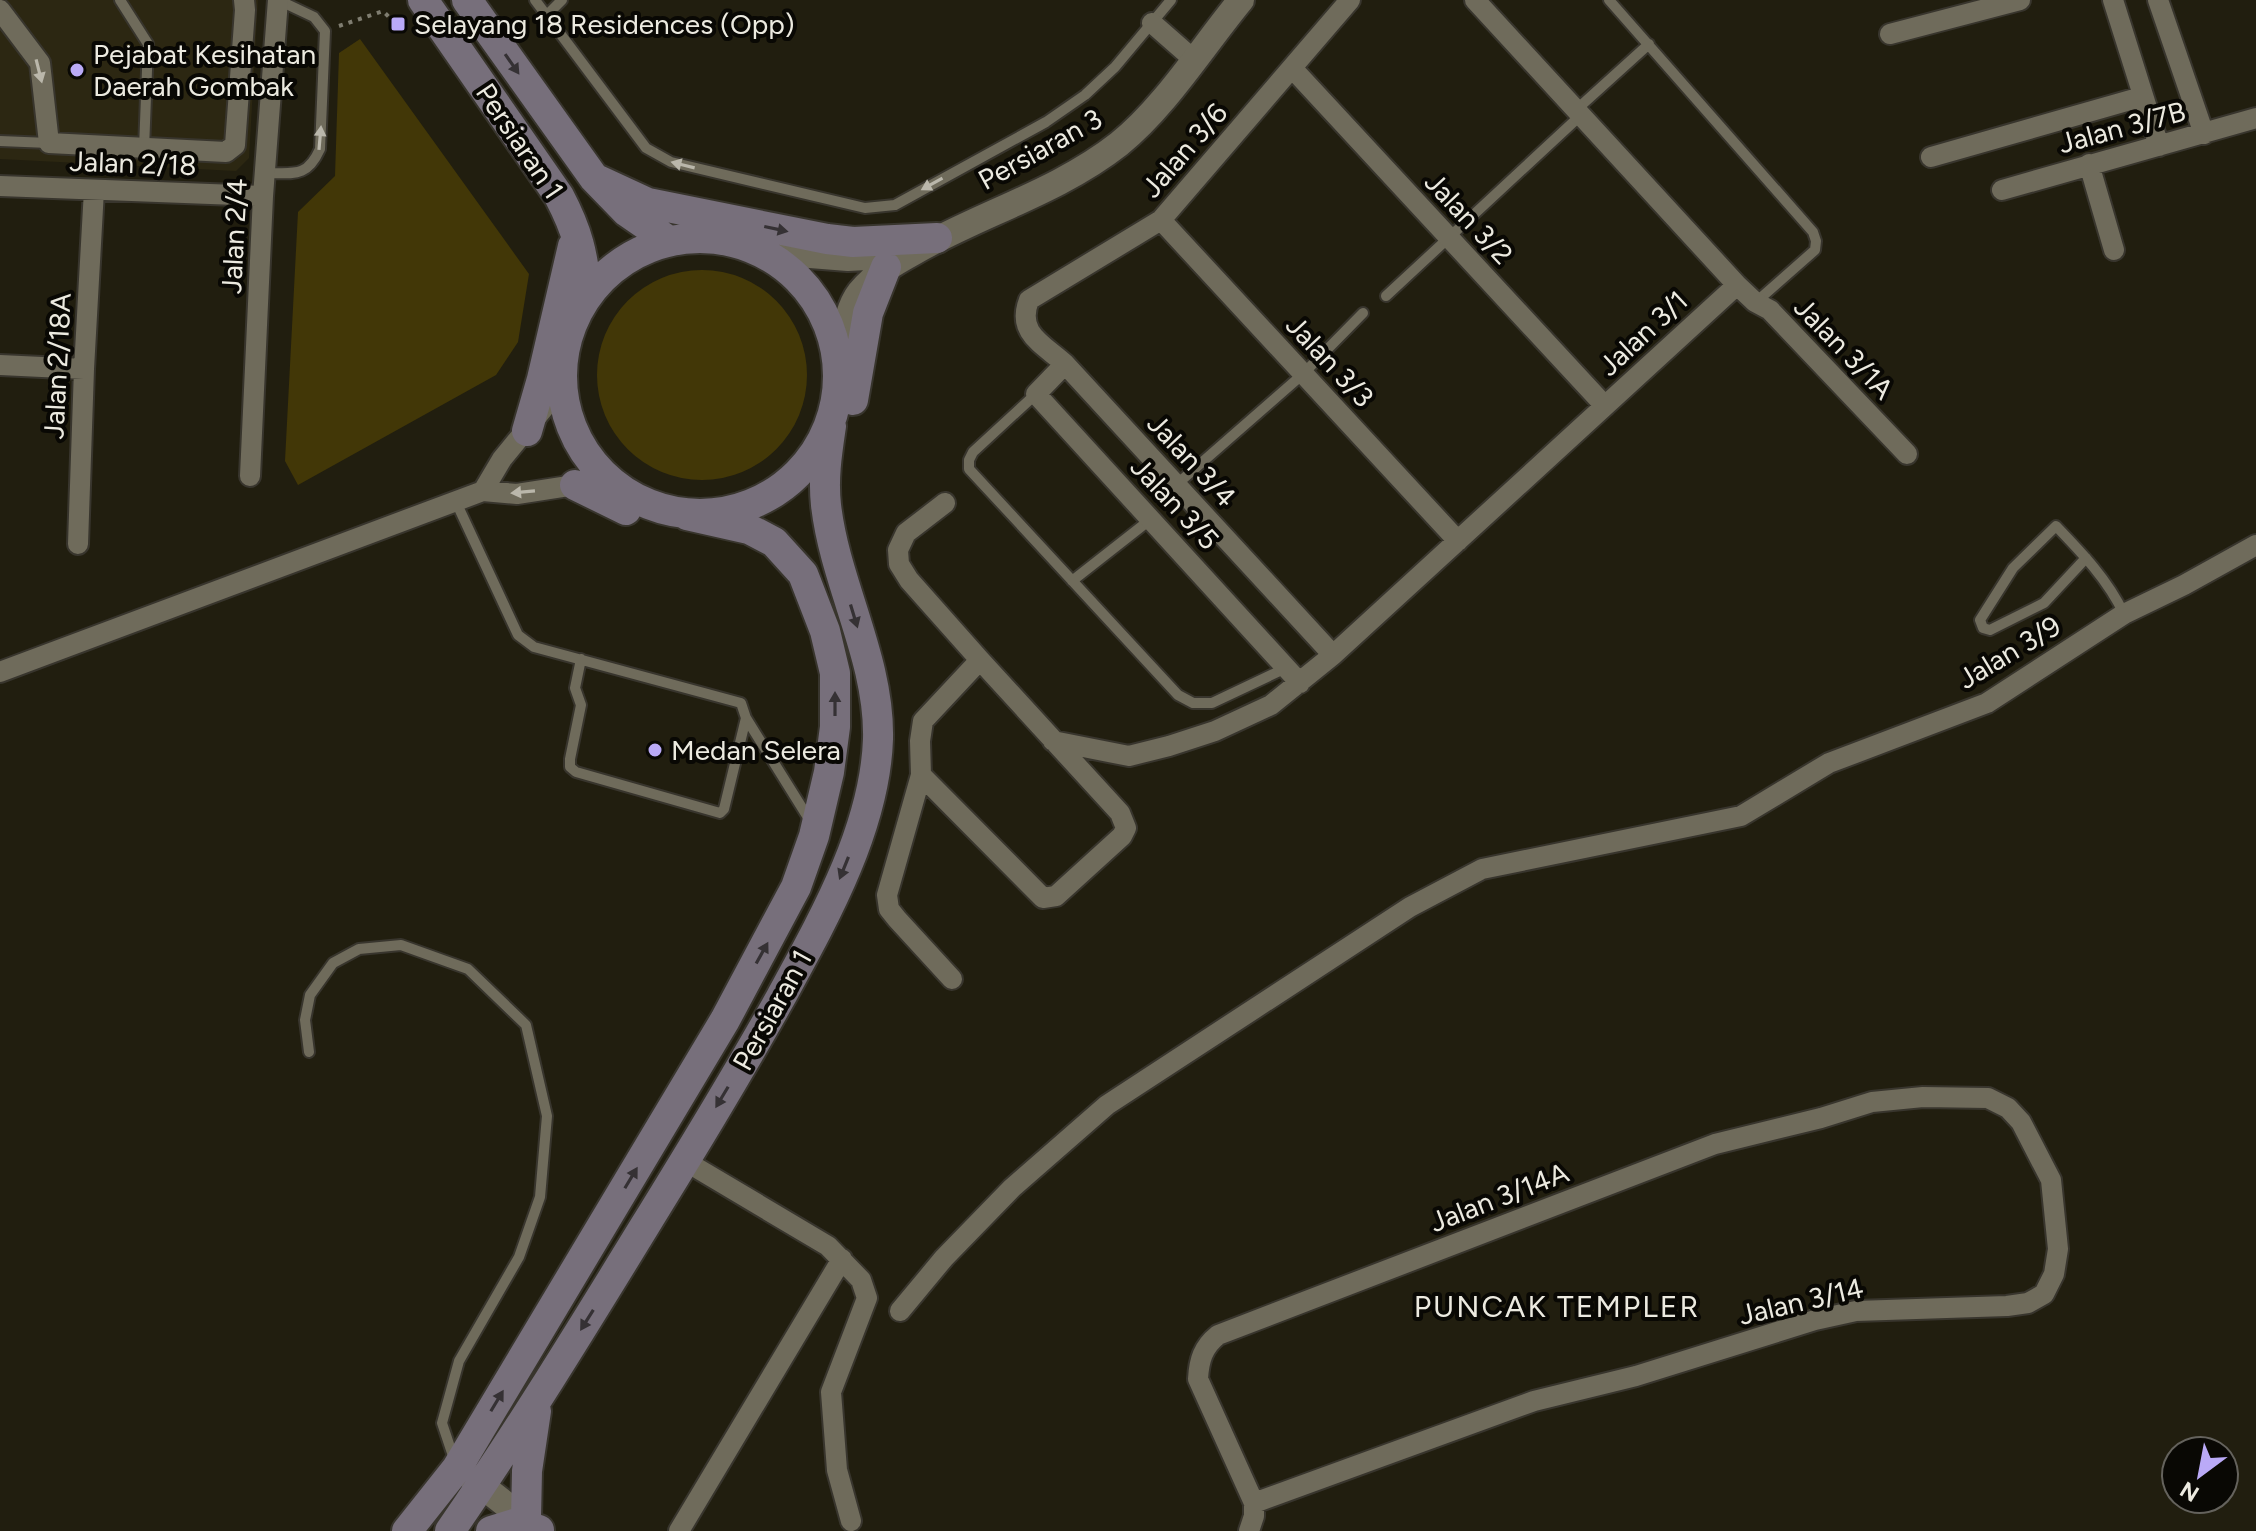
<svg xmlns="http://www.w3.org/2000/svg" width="2256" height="1531" font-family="Figtree,sans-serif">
  <rect width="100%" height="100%" fill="#211e0f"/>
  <path fill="#2c2712" d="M0,0H258L249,158L236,171L0,159Z"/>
  <path fill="#423707" d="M360,39L529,274L518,342L496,375L298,485L285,461L298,212L335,176L339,53Z
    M597 375a105 105 0 1 1 210 0a105 105 0 1 1-210 0Z"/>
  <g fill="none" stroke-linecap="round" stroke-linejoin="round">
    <g stroke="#38352d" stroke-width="14">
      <path id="service" d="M120,0L148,44L144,149
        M535,0L646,148L671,162L865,208L895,205L1046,122L1085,95L1115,67L1171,0
        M1609,0L1813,232L1816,241L1815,250L1756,302
        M546,16L562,0
        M1576,110L1649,44
        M0,141L49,143
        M265,173C294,173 307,178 320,149L325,31L314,17L278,0
        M1386,296L1581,115
        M1036,394L973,452L969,460V469L1178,695L1193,703H1212L1286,668
        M1176,485L1303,374L1363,313
        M456,502L518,635L534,647L741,703L746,718L809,819
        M2086,558L2044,603L1990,630L1983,628L1980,620L2013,568L2056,526C2082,553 2108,580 2124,614
        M1072,581L1151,519
        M581,659L575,688L581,705L570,759V767L576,772L720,813L724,809L746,718
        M309,1052L305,1020L310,995L333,963L359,949L401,945L468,969L526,1025L547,1116L540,1197L519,1257L459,1361L442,1423L455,1462"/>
    </g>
    <g stroke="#38352d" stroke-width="24">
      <path id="minor" d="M1475,0L1737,285L1755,302L1770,310L1907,454
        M2113,0L2159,146
        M2158,0L2204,134
        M0,10L40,63L49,143L226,152L235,145L245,10L244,0
        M1152,23L1193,59
        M1890,34L2020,0
        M1292,68L1605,406
        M1931,157L2141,97
        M2089,164L2114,250
        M0,186L263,196
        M2002,190L2256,118
        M1161,220L1458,541
        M1065,364L1036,394L1300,683
        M0,365L84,369
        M250,476L263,196L278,0
        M483,491L502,459L562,386
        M78,544L84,369L94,190
        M1333,655L1065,364C1043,344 1016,333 1029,300L1161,220L1350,0
        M0,672L483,491L517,494L575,485L619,488
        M1053,741L1129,756L1169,746L1215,731L1271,705L1333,655L1737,285
        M921,775L1043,898L1056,896L1122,836L1126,828L1120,813L980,660L909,580L899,564L898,550L906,533L945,503
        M952,979L897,919L889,909L887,895L921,775L920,741L923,721L980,660
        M685,1161L828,1246L861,1280L867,1298L831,1392L837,1470L851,1521
        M900,1311L944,1258L1012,1188L1107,1105L1410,907L1482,869L1741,816L1829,763L1987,703L2124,614L2184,585L2256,545
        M679,1531L842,1259
        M1249,1531L1254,1516V1503L1198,1379C1199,1360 1203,1347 1218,1335L1715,1144L1821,1118L1872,1102L1923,1097L1988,1098L2008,1108L2021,1122L2051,1180L2058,1249L2054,1274L2044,1294L2028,1303L2007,1306L1856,1311L1815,1320L1636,1376L1534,1401L1254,1503"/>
    </g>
    <g stroke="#38352d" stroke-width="30">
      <path id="tertiary" d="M760,251L848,258L903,255
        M839,361C844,339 846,310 860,292C875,274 894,263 914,252C980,214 1058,192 1119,144C1165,107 1203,46 1241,0
        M467,1474L537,1529"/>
    </g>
    <g stroke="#38352d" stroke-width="34">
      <path id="secondary" d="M423,0L559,196C578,232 583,254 587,295
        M467,0L594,178L627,212L669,241
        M594,178L648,203L827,239L853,242L937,238
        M562 376a138 138 0 1 1 276 0a138 138 0 1 1-276 0Z
        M853,400L868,313L886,267
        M527,431L542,379L573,246
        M575,485L626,510
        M526,1518L527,1471L536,1411
        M407,1531L457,1468L725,1020L796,887L814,836L829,772L835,727V673L825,631L803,574L774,542L749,529L687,515
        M450,1531C526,1421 595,1307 665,1193C705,1128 744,1063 781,997C823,920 875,829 878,739C880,659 835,584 826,505C823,478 827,453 831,426
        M491,1531L517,1523L539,1530"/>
    </g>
    <path stroke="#7f7d70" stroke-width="4" stroke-dasharray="4 6" stroke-linecap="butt" d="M339,26L383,11L391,19"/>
    <use href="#service" stroke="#6f6b5b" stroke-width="10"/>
    <use href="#minor" stroke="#6f6b5b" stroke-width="20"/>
    <use href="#tertiary" stroke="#6f6b5b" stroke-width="26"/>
    <use href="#secondary" stroke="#776f7b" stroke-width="30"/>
  </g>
  <defs><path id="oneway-solid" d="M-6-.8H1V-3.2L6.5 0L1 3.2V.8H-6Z" transform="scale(2)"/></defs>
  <g fill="#353134">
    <use href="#oneway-solid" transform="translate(512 64) rotate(55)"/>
    <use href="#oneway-solid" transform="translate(776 229) rotate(12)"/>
    <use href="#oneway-solid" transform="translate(854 616) rotate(73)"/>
    <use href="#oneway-solid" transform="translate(835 704) rotate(-90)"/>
    <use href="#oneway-solid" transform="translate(844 868) rotate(112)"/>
    <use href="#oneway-solid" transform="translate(762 953) rotate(-61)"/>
    <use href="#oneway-solid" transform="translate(722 1097) rotate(121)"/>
    <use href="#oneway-solid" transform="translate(631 1178) rotate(-59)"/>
    <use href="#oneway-solid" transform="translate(587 1320) rotate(122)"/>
    <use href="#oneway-solid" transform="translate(497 1401) rotate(-59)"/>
  </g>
  <g fill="#bab7ab">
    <use href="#oneway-solid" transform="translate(39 71) rotate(76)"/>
    <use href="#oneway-solid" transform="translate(320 138) rotate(-85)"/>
    <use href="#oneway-solid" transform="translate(683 165) rotate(-166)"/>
    <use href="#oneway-solid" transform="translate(932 184) rotate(151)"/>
    <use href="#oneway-solid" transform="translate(523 492) rotate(175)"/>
  </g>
  <g fill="#baaaf7" stroke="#090804" stroke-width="3">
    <rect x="390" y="16" width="16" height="16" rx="4"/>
    <circle cx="77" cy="70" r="8"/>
    <circle cx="655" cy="750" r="8"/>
  </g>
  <g text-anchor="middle" stroke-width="8" stroke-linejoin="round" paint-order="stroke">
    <g font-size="28" fill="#eceae0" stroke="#090804" text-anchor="start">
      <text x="414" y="34">Selayang 18 Residences (Opp)</text>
      <text x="93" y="64">Pejabat Kesihatan<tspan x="93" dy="32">Daerah Gombak</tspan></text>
      <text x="671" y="760">Medan Selera</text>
    </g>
    <g font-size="28" fill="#eceae0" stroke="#090804">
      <text transform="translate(2122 127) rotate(-15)" y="10">Jalan 3/7B</text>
      <text transform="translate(520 141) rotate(56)" y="10">Persiaran 1</text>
      <text transform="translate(1040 149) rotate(-29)" y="10">Persiaran 3</text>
      <text transform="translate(1184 150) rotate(-49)" y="10">Jalan 3/6</text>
      <text transform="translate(133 163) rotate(2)" y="10">Jalan 2/18</text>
      <text transform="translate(1469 218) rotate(47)" y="10">Jalan 3/2</text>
      <text transform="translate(234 236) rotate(-87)" y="10">Jalan 2/4</text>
      <text transform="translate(1643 333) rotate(-43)" y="10">Jalan 3/1</text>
      <text transform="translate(1844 348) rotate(46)" y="10">Jalan 3/1A</text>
      <text transform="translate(1330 361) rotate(47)" y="10">Jalan 3/3</text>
      <text transform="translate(57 366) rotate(-87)" y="10">Jalan 2/18A</text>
      <text transform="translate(1192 460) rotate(47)" y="10">Jalan 3/4</text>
      <text transform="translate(1175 503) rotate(47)" y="10">Jalan 3/5</text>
      <text transform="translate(2009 652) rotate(-31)" y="10">Jalan 3/9</text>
      <text transform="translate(772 1010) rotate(-61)" y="10">Persiaran 1</text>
      <text transform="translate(1499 1197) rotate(-21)" y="10">Jalan 3/14A</text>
      <text transform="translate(1801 1301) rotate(-13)" y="10">Jalan 3/14</text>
    </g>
    <g font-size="30" letter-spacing="2" fill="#eceae0" stroke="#090804">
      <text x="1557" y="1317">PUNCAK TEMPLER</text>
    </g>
  </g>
  <g transform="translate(2200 1475) rotate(212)"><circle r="38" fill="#090804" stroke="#64625c" stroke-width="2"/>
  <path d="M0-6L14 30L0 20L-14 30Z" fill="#baaaf7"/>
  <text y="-12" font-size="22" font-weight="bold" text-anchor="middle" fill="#eceae0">N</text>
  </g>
</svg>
